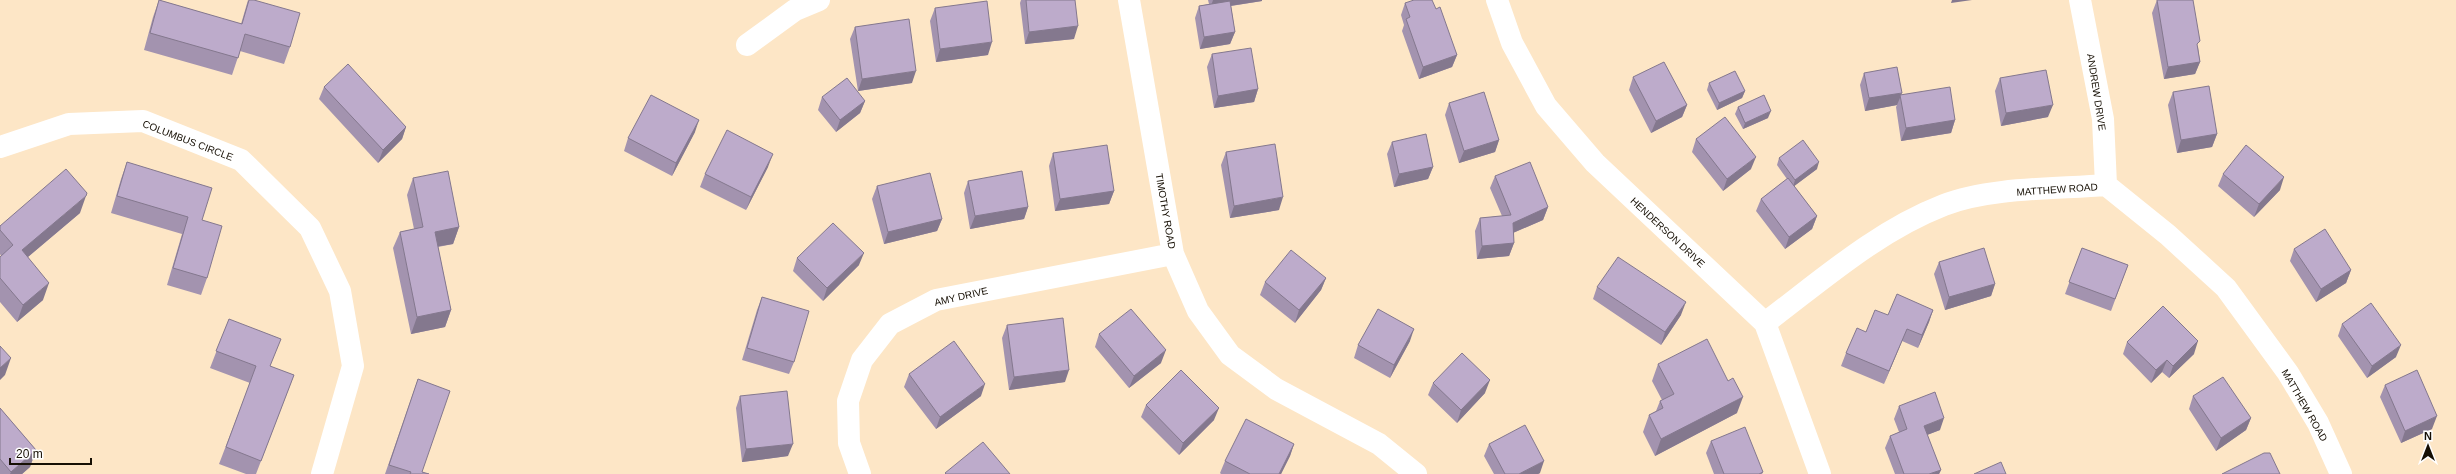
<svg xmlns="http://www.w3.org/2000/svg" width="2456" height="474" font-family="Arial,sans-serif">
  <rect width="100%" height="100%" fill="#fde6c6"/>
  <g fill="none" stroke-linecap="round" stroke-linejoin="round">
    <path stroke="#fff" stroke-width="22" d="M1129,0L1173,254L1198,311L1230,355L1276,389L1379,444L1416,474
      M1497,0L1512,43L1546,106L1595,163L1765,323L1820,474
      M2080,0L2103,119L2106,185
      M747,45L795,10L819,0
      M0,147L69,124L143,121L241,160L310,228L340,291L353,366L322,474
      M1765,323C1822,280 1877,231 1944,205C1989,187 2058,189 2106,185L2168,235L2226,288L2288,373L2318,423L2341,474
      M860,474L849,443L848,401L862,360L890,324L936,300L1173,254"/>
  </g>
  <path fill="#a393af" d="M159,0L241,24L248,0L290,47L284,64L240,51L232,75L144,50L153,17Z
    M1021,0H1075L1074,39L1025,44L1020,3Z
    M1208,0H1262V1L1231,6L1235,32L1230,44L1200,49L1195,18L1199,6L1209,4Z
    M2157,0L2198,47L2200,62L2195,74L2164,79L2152,13Z
    M1405,3L1436,9L1457,55L1452,67L1419,79L1402,31L1404,25L1401,15Z
    M935,8L988,55L936,62L930,21Z
    M855,27L912,83L858,91L850,39Z
    M1212,54L1258,89L1254,102L1214,108L1207,67Z
    M1864,73L1901,95L1955,120L1951,133L1901,141L1896,107L1897,105L1865,111L1860,85Z
    M1633,77L1687,105L1682,117L1651,133L1629,90Z
    M2000,78L2048,117L2001,126L1995,91Z
    M1709,83L1745,91L1742,98L1717,110L1707,90Z
    M324,87L406,127L402,139L378,163L319,99Z
    M2173,92L2217,134L2212,147L2177,153L2168,105Z
    M822,97L865,101L860,113L836,132L818,110Z
    M1449,103L1499,140L1495,152L1459,163L1445,115Z
    M1738,107L1768,118L1743,129L1735,114Z
    M695,132L672,176L624,151L628,138Z
    M1696,139L1751,169L1723,191L1692,152Z
    M1392,142L1433,167L1428,179L1394,187L1387,154Z
    M1226,152L1279,210L1230,218L1221,165Z
    M1053,153L1114,191L1109,204L1055,211L1049,166Z
    M1779,158L1817,169L1794,186L1817,216L1812,229L1785,249L1756,211L1761,199L1787,179L1777,165Z
    M127,162L202,220L207,278L201,295L167,285L182,234L111,213L121,179Z
    M768,167L746,210L700,187L705,174Z
    M2223,174L2280,190L2254,217L2218,186Z
    M1495,176L1548,207L1543,220L1513,233L1514,243L1509,256L1477,259L1475,231L1480,218L1502,216L1490,188Z
    M413,178L459,227L453,244L438,247L451,310L445,327L411,334L393,248L400,232L414,229L407,195Z
    M968,181L1028,207L1024,219L970,229L964,193Z
    M877,186L942,219L937,231L884,244L872,199Z
    M80,213L28,257L43,300L17,322L0,302V257L1,256L0,254V226Z
    M2082,248L2128,265L2111,311L2065,294Z
    M2294,249L2351,270L2346,283L2316,302L2290,261Z
    M797,258L859,265L823,301L793,271Z
    M1939,262L1995,284L1991,296L1945,310L1934,274Z
    M1326,278L1321,290L1295,323L1260,295L1265,282Z
    M1597,287L1681,315L1661,345L1593,299Z
    M762,297L794,362L789,374L742,360L757,310Z
    M1933,310L1929,322L1918,348L1902,341L1884,384L1841,366L1846,353L1866,332L1888,315Z
    M229,319L271,367L294,375L256,474H246L219,464L250,383L210,368Z
    M2342,324L2396,357L2367,378L2338,336Z
    M1007,325L1065,382L1009,390L1002,338Z
    M1099,334L1161,363L1129,388L1095,347Z
    M1410,341L1390,378L1354,358L1358,345Z
    M2127,342L2194,354L2169,378L2162,372L2151,383L2123,354Z
    M1658,364L1728,381L1737,413L1655,456L1643,432L1649,415L1656,411L1660,401L1662,400L1652,381Z
    M909,374L981,396L936,429L904,387Z
    M418,379L422,472L429,474H385Z
    M1433,383L1485,393L1457,423L1428,395Z
    M2385,385L2432,429L2401,443L2380,397Z
    M740,396L788,456L742,462L736,408Z
    M2193,396L2251,418L2246,430L2216,451L2189,409Z
    M1146,405L1214,420L1179,455L1141,417Z
    M1899,406L1940,430L1927,435L1941,470L1939,474H1895L1885,448L1890,436L1899,432L1894,419Z
    M0,408L36,450L30,467L22,474H0Z
    M1711,441L1763,472L1762,474H1714L1706,453Z
    M1294,444L1290,456L1281,474H1221L1220,473L1225,461Z
    M1489,444L1540,473L1538,474H1494L1484,456Z"/>
  <path fill="#84788e" d="M1213,0H1262V1L1210,9Z
    M1952,0H1972L1951,3Z
    M1078,26L1074,39L1025,44L1029,32Z
    M1235,32L1230,44L1200,49L1204,37Z
    M992,42L988,55L936,62L940,49Z
    M1457,55L1452,67L1419,79L1423,67Z
    M2200,62L2195,74L2164,79L2168,67Z
    M916,71L912,83L858,91L862,79Z
    M1258,89L1254,102L1214,108L1218,96Z
    M1745,91L1742,98L1717,110L1719,103Z
    M1902,93L1897,105L1865,111L1869,98Z
    M865,101L860,113L836,132L840,120Z
    M1687,105L1682,117L1651,133L1656,121Z
    M2053,105L2048,117L2001,126L2006,113Z
    M1771,111L1768,118L1743,129L1745,123Z
    M699,120L695,132L672,176L676,163Z
    M1955,120L1951,133L1901,141L1906,128Z
    M406,127L402,139L378,163L383,150Z
    M2217,134L2212,147L2177,153L2181,140Z
    M1499,140L1495,152L1459,163L1464,151Z
    M773,154L768,167L746,210L751,197Z
    M1756,157L1751,169L1723,191L1727,179Z
    M1819,162L1817,169L1793,187L1795,180Z
    M1433,167L1428,179L1394,187L1399,174Z
    M2284,177L2280,190L2254,217L2259,204Z
    M1114,191L1109,204L1055,211L1060,199Z
    M86,196L80,213L16,267L22,250Z
    M1283,197L1279,210L1230,218L1234,206Z
    M1028,207L1024,219L970,229L975,216Z
    M1548,207L1543,220L1508,235L1513,223Z
    M1817,216L1812,229L1785,249L1789,237Z
    M942,219L937,231L884,244L888,232Z
    M459,227L453,244L428,248L435,232Z
    M1514,243L1509,256L1477,259L1482,246Z
    M864,253L859,265L823,301L827,288Z
    M2351,270L2346,283L2316,302L2321,289Z
    M1326,278L1321,290L1295,323L1299,310Z
    M49,283L43,300L17,322L23,305Z
    M1995,284L1991,296L1945,310L1949,297Z
    M1686,302L1681,315L1661,345L1665,332Z
    M451,310L445,327L411,334L417,317Z
    M1933,310L1929,322L1918,348L1922,335Z
    M1414,329L1410,341L1390,378L1394,365Z
    M1907,329L1902,341L1884,384L1889,371Z
    M2198,341L2194,354L2169,378L2173,366Z
    M2401,345L2396,357L2367,378L2372,366Z
    M1166,350L1161,363L1129,388L1134,376Z
    M11,358L5,375L0,380V368Z
    M2167,360L2162,372L2151,383L2156,370Z
    M1069,370L1065,382L1009,390L1014,377Z
    M1490,380L1485,393L1457,423L1461,410Z
    M985,384L981,396L936,429L940,417Z
    M1743,397L1737,413L1655,456L1661,439Z
    M1219,408L1214,420L1179,455L1183,443Z
    M2437,416L2432,429L2401,443L2405,431Z
    M1944,418L1940,430L1919,438L1924,426Z
    M2251,418L2246,430L2216,451L2221,438Z
    M793,444L788,456L742,462L746,449Z
    M1294,444L1290,456L1281,474H1279Z
    M36,450L30,467L22,474H10L11,472Z
    M1544,461L1540,473L1538,474H1519Z
    M1941,470L1939,474H1929Z"/>
  <path fill="#bdabcb" stroke="#84788e" d="M159,0L242,24L249,0H254L300,13L290,47L245,34L238,58L150,33Z
    M1026,0H1075L1078,26L1029,32Z
    M1414,0H1432L1436,9L1440,7L1457,55L1423,67L1406,19L1410,17L1405,3Z
    M2157,0H2193L2200,41L2197,44L2200,62L2168,67Z
    M987,1L992,42L940,49L935,8Z
    M1230,1L1235,32L1204,37L1199,6Z
    M909,19L916,71L862,79L855,27Z
    M1251,48L1258,89L1218,96L1212,54Z
    M1664,62L1687,105L1656,121L1633,77Z
    M348,64L406,127L383,150L324,87Z
    M1897,67L1902,93L1869,98L1864,73Z
    M2046,70L2053,105L2006,113L2000,78Z
    M1735,71L1745,91L1719,103L1709,83Z
    M847,78L865,101L840,120L822,97Z
    M2209,86L2217,134L2181,140L2173,92Z
    M1950,87L1955,120L1906,128L1900,95Z
    M1484,92L1499,140L1464,151L1449,103Z
    M651,95L699,120L676,163L628,138Z
    M1764,95L1771,111L1745,123L1738,107Z
    M1725,117L1756,157L1727,179L1696,139Z
    M727,130L773,154L751,197L705,174Z
    M1426,134L1433,167L1399,174L1392,142Z
    M1803,140L1819,162L1795,180L1779,158Z
    M1275,144L1283,197L1234,206L1226,152Z
    M1107,145L1114,191L1060,199L1053,153Z
    M2246,145L2284,177L2259,204L2223,174Z
    M127,162L212,188L202,220L222,226L207,278L173,268L188,217L117,196Z
    M1530,162L1548,207L1513,223L1514,243L1482,246L1480,218L1511,215L1495,176Z
    M66,169L87,193L86,196L22,250L49,283L23,305L0,278V257L13,245L0,230V226Z
    M448,171L459,227L435,232L451,310L417,317L400,232L423,227L413,178Z
    M1022,171L1028,207L975,216L968,181Z
    M930,173L942,219L888,232L877,186Z
    M1788,178L1817,216L1789,237L1761,199Z
    M833,223L864,253L827,288L797,258Z
    M2325,229L2351,270L2321,289L2294,249Z
    M1984,248L1995,284L1949,297L1939,262Z
    M2082,248L2128,265L2115,299L2069,282Z
    M1291,250L1326,278L1299,310L1265,282Z
    M1618,257L1686,302L1665,332L1597,287Z
    M1897,294L1933,310L1922,335L1907,329L1889,371L1846,353L1857,328L1866,332L1875,310L1888,315Z
    M762,297L809,311L794,362L747,348Z
    M2371,303L2401,345L2372,366L2342,324Z
    M2163,306L2198,341L2173,366L2167,360L2156,370L2127,342Z
    M1131,309L1166,350L1134,376L1099,334Z
    M1378,309L1414,329L1394,365L1358,345Z
    M1063,318L1069,370L1014,377L1007,325Z
    M229,319L281,339L270,366L294,375L261,461L226,447L256,366L216,351Z
    M1707,339L1728,381L1733,378L1743,397L1661,439L1649,415L1663,408L1660,401L1674,394L1658,364Z
    M954,341L985,384L940,417L909,374Z
    M0,346L11,358L0,368Z
    M1462,353L1490,380L1461,410L1433,383Z
    M1181,370L1219,408L1183,443L1146,405Z
    M2417,370L2437,416L2405,431L2385,385Z
    M2223,377L2251,418L2221,438L2193,396Z
    M418,379L450,391L422,472L429,474H410L411,472L389,465Z
    M787,391L793,444L746,449L740,396Z
    M1935,392L1944,418L1924,426L1941,470L1929,474H1904L1890,436L1907,429L1899,406Z
    M0,408L36,450L11,472L0,459Z
    M1246,419L1294,444L1279,474H1250L1225,461Z
    M1525,425L1544,461L1519,474H1505L1489,444Z
    M1745,427L1763,472L1759,474H1724L1711,441Z
    M983,442L1010,474H946L945,473Z
    M2264,453H2270L2280,474H2222Z
    M2001,462L2006,474H1974Z"/>
  <g text-anchor="middle" stroke-width="3" stroke-linejoin="round" paint-order="stroke">
    <g font-size="10" fill="#160f04" stroke="#fff">
      <text transform="translate(2097 92) rotate(81)" y="4">ANDREW DRIVE</text>
      <text transform="translate(188 140) rotate(21)" y="4">COLUMBUS CIRCLE</text>
      <text transform="translate(2057 189) rotate(-4)" y="4">MATTHEW ROAD</text>
      <text transform="translate(1166 211) rotate(80)" y="4">TIMOTHY ROAD</text>
      <text transform="translate(1668 232) rotate(43)" y="4">HENDERSON DRIVE</text>
      <text transform="translate(961 296) rotate(-13)" y="4">AMY DRIVE</text>
      <text transform="translate(2305 405) rotate(60)" y="4">MATTHEW ROAD</text>
    </g>
  </g>
  <g transform="translate(2428 446)" stroke="#ffffff" stroke-width="3" paint-order="stroke">
  <path d="M0-3L7 15L0 10L-7 15Z" fill="#160f04"/>
  <text y="-6" font-size="11" font-weight="bold" text-anchor="middle" fill="#160f04">N</text>
  </g>
  <path d="M10 458v6h81v-6" fill="none" stroke="#160f04" stroke-width="2"/>
  <text x="16" y="458" font-size="12" fill="#160f04" stroke="#ffffff" stroke-width="3" paint-order="stroke">20 m</text>
</svg>
